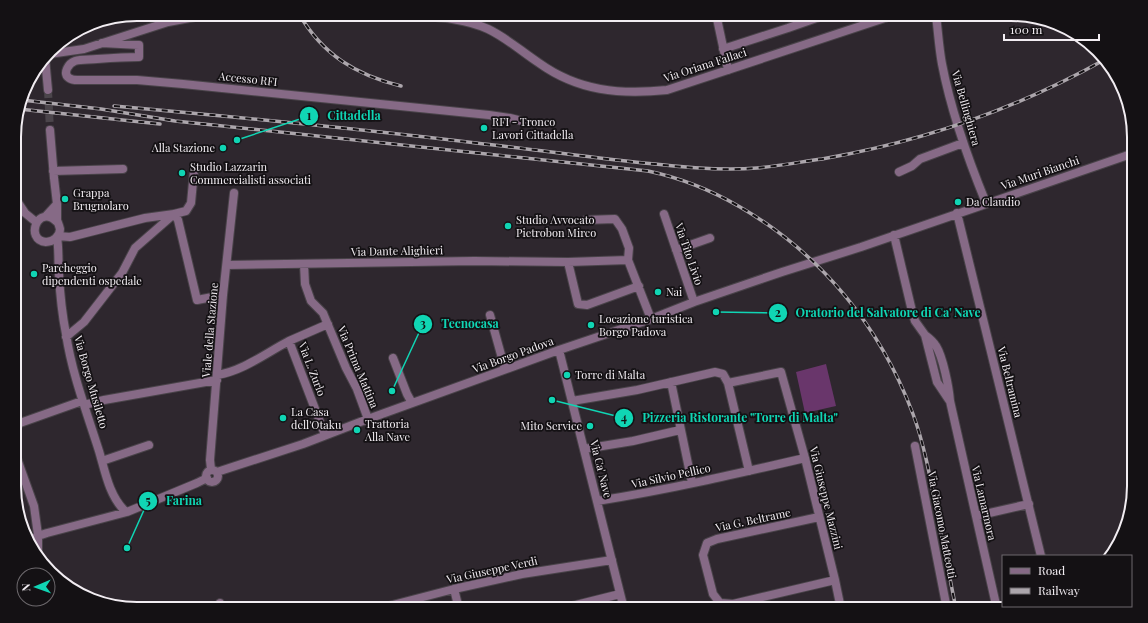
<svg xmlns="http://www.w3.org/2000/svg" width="1148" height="623" font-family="'Playfair Display',serif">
  <rect width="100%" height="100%" fill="#2e272e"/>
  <path fill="#69366b" d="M826,364L836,406L805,413L796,372Z"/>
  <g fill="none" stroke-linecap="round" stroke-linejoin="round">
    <path stroke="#4b454b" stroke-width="8" stroke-dasharray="8 4" stroke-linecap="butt" d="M48,90L50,130"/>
    <g stroke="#494349" stroke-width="10">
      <path id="minor" d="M402,14C430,17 462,17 488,29C507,38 522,52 539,63C578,91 620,95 667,90L897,14
        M716,14L728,70
        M926,14L932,15L939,14
        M936,15C938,31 939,48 942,64C951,111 968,159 986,203
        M102,43L139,45V57C125,57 111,58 97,59C90,60 82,59 75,61C69,63 62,73 69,78C73,81 78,80 82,80H137L183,84L489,115L510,118L522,121
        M723,49L788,28L828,14
        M49,54L84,49L168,22L211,14
        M45,58L48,90
        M50,130L54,178L57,204
        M53,171L123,169
        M899,172L912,166L920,159L963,143
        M15,198L25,213L36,222
        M957,213L1041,556
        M174,214L178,220L197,300L223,295
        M664,214L694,302
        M46,216L57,204C57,209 57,214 57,220C58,223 59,225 60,229C60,236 53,242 46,242C24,240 38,203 57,222
        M585,220L615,219L622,229L629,248L628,260L651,319
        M894,235L912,311L915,321L925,335L937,382L949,400
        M58,236L70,237L145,218L174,214L186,211L191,203L194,171L196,169L200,168
        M57,237C59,249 58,262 59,274C60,294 62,314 66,334C72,374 87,413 99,451C105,471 109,495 124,510
        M676,250L710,238
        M568,262L578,304L587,305L639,286
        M304,264L305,284L311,301L323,313L346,368L357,389L368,419
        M227,265L474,261L568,262L628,260
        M490,315L505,369
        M925,335C929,338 933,341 936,346C943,357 949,388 950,401L997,609
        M66,337L84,322L122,273L135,248L174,214
        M289,341L328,324
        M559,350L624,609
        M393,358L407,394L412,403
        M217,375C243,371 266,353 289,341L325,435
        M671,382L692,483
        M728,383L749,471
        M572,401L637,390L715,372L723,374L728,383L781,372L805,458L835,580L841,609
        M84,405L104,400L217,380
        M15,423H20L82,401
        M915,446L947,609
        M584,449L633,441L680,430
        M15,453L34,506L38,535V557
        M102,461L149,445
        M211,469L210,460L223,295L234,193
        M206 476a6 6 0 1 1 12 0a6 6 0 1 1-12 0Z
        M217,472L303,444L368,419L559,350L651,319L694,302L782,272L861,247L1134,153
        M597,501C667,490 736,474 805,458
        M976,516L1029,504
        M819,517L717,539L707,543L703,555L713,594L720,603L733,604L835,580
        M29,539L47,533L127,512L197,483L207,478
        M454,589L459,609
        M220,603L222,609
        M377,609L454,589L522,574L612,560
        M560,609L620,594"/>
    </g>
    <use href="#minor" stroke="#866a86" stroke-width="8"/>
    <g stroke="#aca6ac" stroke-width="3.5">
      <path id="rail" d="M299,14C323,55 356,75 401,86
        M22,100L101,109L175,121L648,171C681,178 711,190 740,207C821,254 880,326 913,414C924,444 930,476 936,508C943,542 949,575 956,609
        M114,106C237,117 361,129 484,144C541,150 598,159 655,164C689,168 723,171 757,168C779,166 800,162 822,159C921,142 1016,109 1104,60
        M19,109L160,124"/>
    </g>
    <use href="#rail" stroke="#141114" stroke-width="2" stroke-dasharray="6" stroke-linecap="butt"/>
  </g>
  <g fill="#10d5b4" stroke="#141114" stroke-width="1.5">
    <circle cx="484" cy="128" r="4"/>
    <circle cx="223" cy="148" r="4"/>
    <circle cx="182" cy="173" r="4"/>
    <circle cx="65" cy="199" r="4"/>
    <circle cx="958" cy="202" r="4"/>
    <circle cx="508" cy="226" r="4"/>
    <circle cx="34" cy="274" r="4"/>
    <circle cx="658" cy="292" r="4"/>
    <circle cx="591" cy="325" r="4"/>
    <circle cx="567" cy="375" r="4"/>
    <circle cx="283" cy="418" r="4"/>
    <circle cx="590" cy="426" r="4"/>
    <circle cx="357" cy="430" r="4"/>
  </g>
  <g text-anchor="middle" stroke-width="3.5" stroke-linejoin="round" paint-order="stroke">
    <g font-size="11" fill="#f2edf2" stroke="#141114">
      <text transform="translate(705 65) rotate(-18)" y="4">Via Oriana Fallaci</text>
      <text transform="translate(248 79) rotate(6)" y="4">Accesso RFI</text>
      <text transform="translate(966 108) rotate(74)" y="4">Via Bellinghiera</text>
      <text transform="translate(1040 173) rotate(-19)" y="4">Via Muri Bianchi</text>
      <text transform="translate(397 251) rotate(-1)" y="4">Via Dante Alighieri</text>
      <text transform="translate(689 254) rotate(71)" y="4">Via Tito Livio</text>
      <text transform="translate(210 330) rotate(-85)" y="4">Viale della Stazione</text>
      <text transform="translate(513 355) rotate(-20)" y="4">Via Borgo Padova</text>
      <text transform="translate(358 367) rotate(67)" y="4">Via Prima Mattina</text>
      <text transform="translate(312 369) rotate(69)" y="4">Via L. Zurlo</text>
      <text transform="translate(91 382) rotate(74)" y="4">Via Borgo Musiletto</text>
      <text transform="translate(1010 382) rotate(76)" y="4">Via Beltramina</text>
      <text transform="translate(601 469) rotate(76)" y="4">Via Ca' Nave</text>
      <text transform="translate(671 476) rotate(-12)" y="4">Via Silvio Pellico</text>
      <text transform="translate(826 498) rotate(76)" y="4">Via Giuseppe Mazzini</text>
      <text transform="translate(984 503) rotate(77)" y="4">Via Lamarmora</text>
      <text transform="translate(753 520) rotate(-12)" y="4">Via G. Beltrame</text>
      <text transform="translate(942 525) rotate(79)" y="4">Via Giacomo Matteotti</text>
      <text transform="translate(492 570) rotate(-12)" y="4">Via Giuseppe Verdi</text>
    </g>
    <g font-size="11" fill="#f2edf2" stroke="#141114" text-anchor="start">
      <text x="492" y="126">RFI - Tronco<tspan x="492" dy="13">Lavori Cittadella</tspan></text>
      <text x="215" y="152" text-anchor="end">Alla Stazione</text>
      <text x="190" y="171">Studio Lazzarin<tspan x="190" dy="13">Commercialisti associati</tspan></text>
      <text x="73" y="197">Grappa<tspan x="73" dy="13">Brugnolaro</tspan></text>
      <text x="966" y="206">Da Claudio</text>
      <text x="516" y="224">Studio Avvocato<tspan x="516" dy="13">Pietrobon Mirco</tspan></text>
      <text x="42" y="272">Parcheggio<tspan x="42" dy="13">dipendenti ospedale</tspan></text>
      <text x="666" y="296">Nai</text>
      <text x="599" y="323">Locazione turistica<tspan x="599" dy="13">Borgo Padova</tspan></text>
      <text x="575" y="379">Torre di Malta</text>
      <text x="291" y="416">La Casa<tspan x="291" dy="13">dell'Otaku</tspan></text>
      <text x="365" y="428">Trattoria<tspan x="365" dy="13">Alla Nave</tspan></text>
      <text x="582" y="430" text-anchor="end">Mito Service</text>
    </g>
  </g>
  <path d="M0 0H1148V623H0ZM137 21H1011A116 116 0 0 1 1127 137V486A116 116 0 0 1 1011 602H137A116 116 0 0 1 21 486V137A116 116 0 0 1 137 21Z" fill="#141114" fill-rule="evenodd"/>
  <path fill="none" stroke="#f2edf2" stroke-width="2" d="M137 21H1011A116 116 0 0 1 1127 137V486A116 116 0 0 1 1011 602H137A116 116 0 0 1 21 486V137A116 116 0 0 1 137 21Z"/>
  <path fill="none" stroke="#10d5b4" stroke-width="1.5" d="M237 140L309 116M716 312L778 313M392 391L423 324M552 400L624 418M127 548L148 501"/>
  <g fill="#10d5b4" stroke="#141114" stroke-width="1.5">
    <circle cx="237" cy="140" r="4"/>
    <circle cx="716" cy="312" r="4"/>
    <circle cx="392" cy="391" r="4"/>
    <circle cx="552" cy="400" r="4"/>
    <circle cx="127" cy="548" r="4"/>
    <circle cx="309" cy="116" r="10"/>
    <circle cx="778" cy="313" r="10"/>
    <circle cx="423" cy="324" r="10"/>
    <circle cx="624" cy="418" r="10"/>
    <circle cx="148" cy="501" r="10"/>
  </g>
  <g font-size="12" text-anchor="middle" font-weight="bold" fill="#111">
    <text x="309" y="120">1</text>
    <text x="778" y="317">2</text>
    <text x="423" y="328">3</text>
    <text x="624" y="422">4</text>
    <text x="148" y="505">5</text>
  </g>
  <g font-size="12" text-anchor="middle" font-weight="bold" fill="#10d5b4" stroke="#141114" stroke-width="3.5" stroke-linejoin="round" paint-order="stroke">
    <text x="354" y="120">Cittadella</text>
    <text x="888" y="317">Oratorio del Salvatore di Ca' Nave</text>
    <text x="470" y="328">Tecnocasa</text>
    <text x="740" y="422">Pizzeria Ristorante "Torre di Malta"</text>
    <text x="184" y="505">Farina</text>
  </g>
  <rect x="1002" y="555" width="130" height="52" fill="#141114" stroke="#6d696d"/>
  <rect x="1010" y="568" width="20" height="6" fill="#866a86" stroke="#6d696d"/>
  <text x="1038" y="575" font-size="12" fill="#f2edf2">Road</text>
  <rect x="1010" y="588" width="20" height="6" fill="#aca6ac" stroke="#6d696d"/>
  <text x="1038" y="595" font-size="12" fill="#f2edf2">Railway</text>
  <g transform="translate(36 587) rotate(268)"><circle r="19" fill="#141114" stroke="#6d696d"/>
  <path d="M0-3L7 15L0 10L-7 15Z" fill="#10d5b4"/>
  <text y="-6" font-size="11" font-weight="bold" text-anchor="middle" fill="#f2edf2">N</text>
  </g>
  <path d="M1004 34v6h95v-6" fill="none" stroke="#f2edf2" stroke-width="2"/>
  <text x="1010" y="34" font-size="12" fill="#f2edf2" stroke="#141114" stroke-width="3" paint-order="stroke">100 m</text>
</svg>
